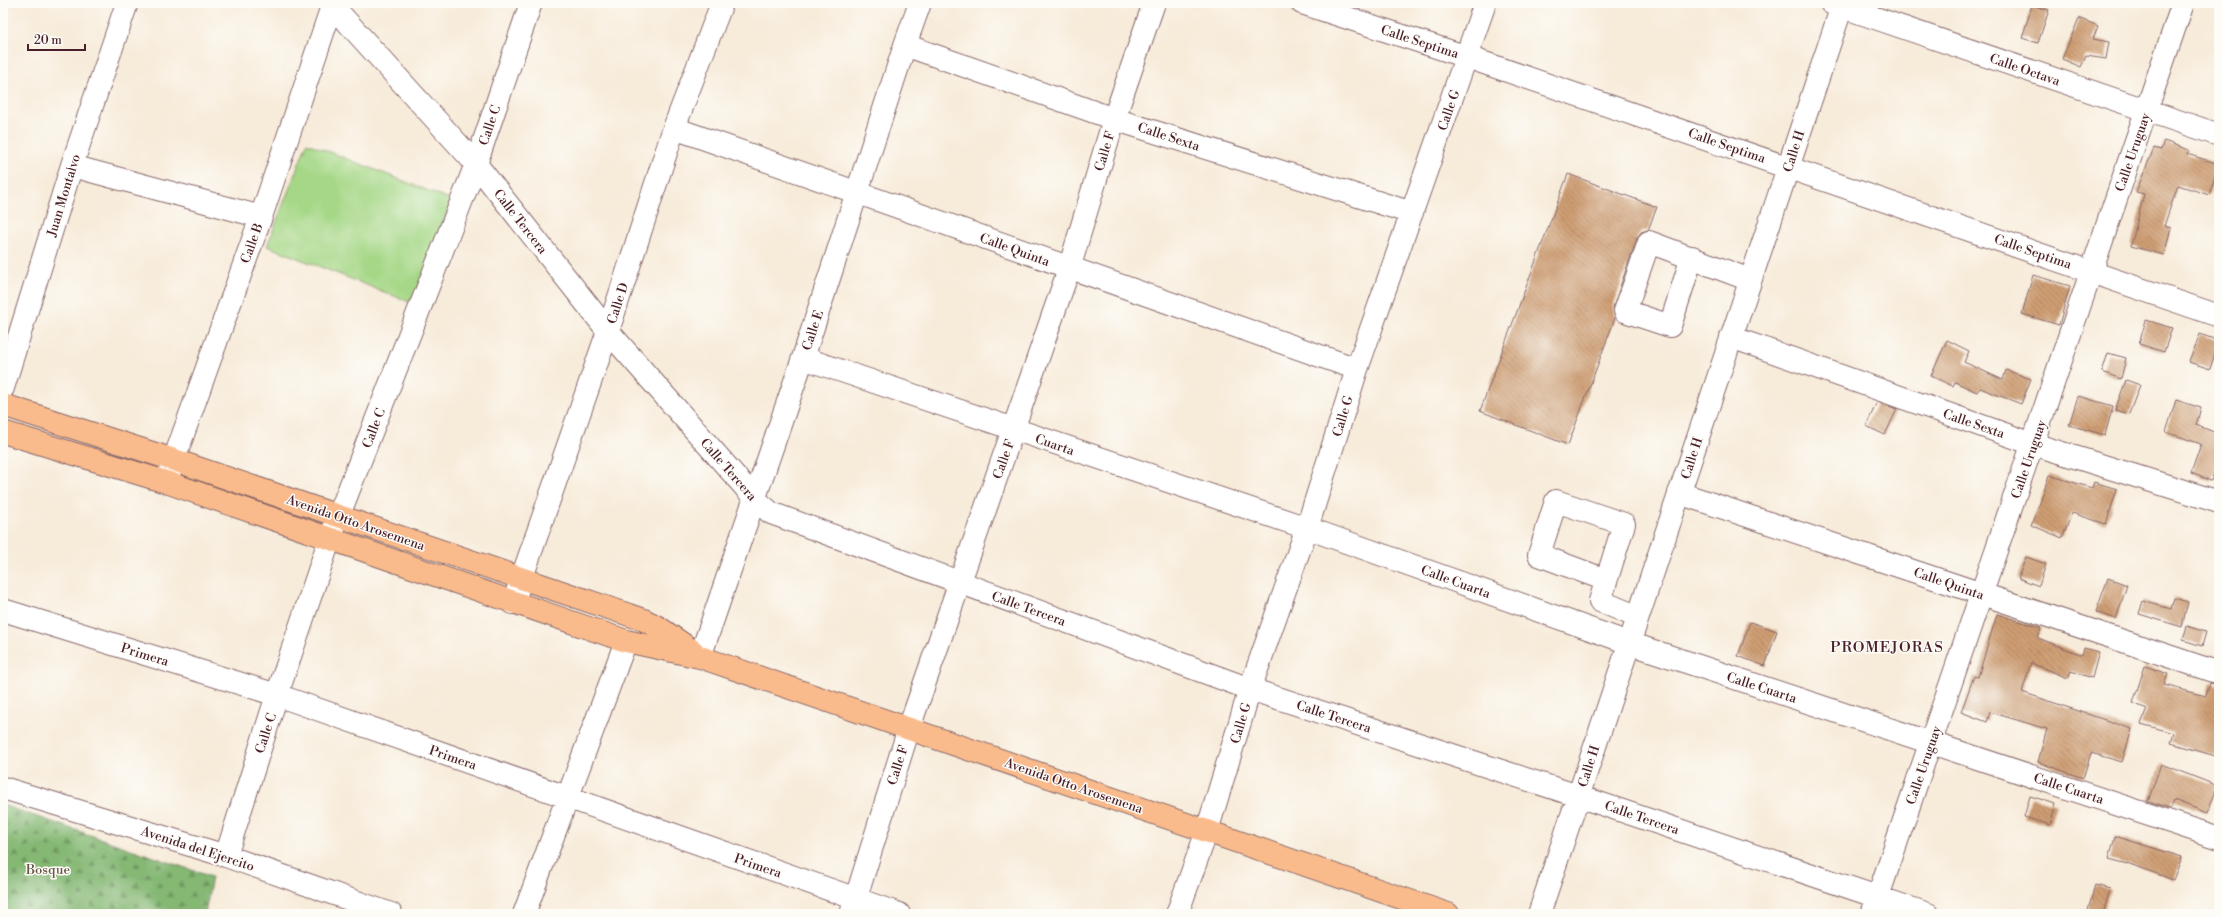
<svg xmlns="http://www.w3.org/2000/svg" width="2222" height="917" font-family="'Libre Bodoni',serif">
  <defs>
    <pattern id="forest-firs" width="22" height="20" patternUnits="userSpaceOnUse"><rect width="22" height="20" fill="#84b873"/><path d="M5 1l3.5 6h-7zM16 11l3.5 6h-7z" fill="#6e955f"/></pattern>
    <pattern id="building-back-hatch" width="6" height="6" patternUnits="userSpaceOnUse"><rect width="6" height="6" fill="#ce9d72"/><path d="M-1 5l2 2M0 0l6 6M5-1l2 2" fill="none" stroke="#a97f5e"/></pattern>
  </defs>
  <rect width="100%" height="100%" fill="#fdfcf7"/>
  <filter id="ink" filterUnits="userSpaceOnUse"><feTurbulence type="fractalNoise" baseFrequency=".025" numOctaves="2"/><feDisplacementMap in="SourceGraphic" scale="8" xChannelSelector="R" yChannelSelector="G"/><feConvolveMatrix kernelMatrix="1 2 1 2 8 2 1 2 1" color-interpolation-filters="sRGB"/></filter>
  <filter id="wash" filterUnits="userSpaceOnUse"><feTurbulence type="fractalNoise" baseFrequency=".012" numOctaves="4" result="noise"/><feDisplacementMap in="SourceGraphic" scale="16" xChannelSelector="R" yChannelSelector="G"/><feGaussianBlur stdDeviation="0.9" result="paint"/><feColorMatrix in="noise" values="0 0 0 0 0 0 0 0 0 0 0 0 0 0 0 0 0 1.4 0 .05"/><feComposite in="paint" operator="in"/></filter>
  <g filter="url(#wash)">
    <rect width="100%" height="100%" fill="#f7ebd9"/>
    <path fill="url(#forest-firs)" stroke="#676c4f" d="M3,805L212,877L205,914H3Z"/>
    <path fill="#a5d786" stroke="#787b58" d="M307,143L452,200L412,303L267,246Z"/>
    <g id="blocks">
      <path fill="url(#building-back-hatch)" d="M2032,5L2049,10L2038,43L2022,38Z
        M2079,18L2098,26L2093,39L2109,42L2106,59L2086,56L2081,67L2062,59Z
        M2164,141L2189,150L2187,154L2219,164L2209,195L2178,185L2164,226L2171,228L2164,255L2131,246L2144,194L2136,192L2154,148L2161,150Z
        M1568,174L1657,207L1648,230L1641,232L1637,238L1613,307L1615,318L1568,445L1480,411Z
        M2033,275L2070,286L2059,325L2022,314Z
        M2146,320L2172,328L2164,352L2139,344Z
        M2200,334L2219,341L2210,369L2189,362Z
        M1947,340L1969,351L1964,362L2003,380L2006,370L2031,379L2021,404L1980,388L1977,392L1955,382L1953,386L1931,376Z
        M2108,353L2126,358L2121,379L2102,372Z
        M2126,380L2140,385L2129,414L2115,410Z
        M2078,396L2113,406L2105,435L2069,425Z
        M2176,400L2201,408L2196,425L2219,434V460L2211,481L2191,473L2201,444L2166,432Z
        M1877,402L1897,409L1885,435L1866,426Z
        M2049,475L2092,488L2094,482L2117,489L2106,524L2072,513L2062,538L2031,525L2040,503Z
        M2026,557L2046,564L2039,586L2018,578Z
        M2108,578L2127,585L2116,619L2096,612Z
        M2174,598L2188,602L2182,627L2139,614L2143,601L2171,609Z
        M1997,614L2041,628L2038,638L2082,655L2084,648L2099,652L2092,678L2071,671L2068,678L2031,663L2022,692L2132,729L2122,762L2091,753L2083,778L2038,762L2047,729L1990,712L1987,722L1961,712L1974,676L1978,677Z
        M1750,622L1777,631L1765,666L1738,656Z
        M2187,626L2206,632L2202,646L2183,640Z
        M2145,666L2168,674L2164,685L2206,696L2210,683L2219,685V757L2171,743L2174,733L2141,724L2147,709L2133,703Z
        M2161,764L2218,786L2207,813L2174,800L2171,808L2148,801Z
        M2030,796L2056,804L2050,825L2024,817Z
        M2115,836L2182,857L2173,880L2128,863V864L2109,859Z
        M2095,885L2110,889L2103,914H2087Z"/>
    </g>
  </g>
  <g filter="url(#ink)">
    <use href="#blocks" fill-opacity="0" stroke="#876668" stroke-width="1"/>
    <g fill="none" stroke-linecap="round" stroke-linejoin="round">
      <g stroke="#876668" stroke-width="24">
        <path id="minor" d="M330,3L476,164L608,331L758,502L771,513L1250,689L1578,796L1928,914
          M1302,3L1467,57L2219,316
          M1831,3L2219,135
          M905,45L1114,119L1412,213
          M674,128L1357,369
          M72,166L261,217
          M1692,257L1670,326L1625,311L1649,242L1750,280
          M1731,337L2033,444L2219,502
          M803,358L1307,528L1629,643L2219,838
          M3,388L72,165L127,3
          M166,482L261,217L333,3
          M1679,493L2219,673
          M1606,580L1539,555L1556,501L1624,524L1600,601L1638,617
          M513,603L608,331L674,128L722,3
          M3,610L277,695L899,914
          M700,657L803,358L905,45L920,3
          M3,788L226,856L391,914
          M226,856L277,695L330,538L476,164L531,3
          M524,914L626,641
          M851,914L909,728L1069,269L1114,119L1154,3
          M1177,914L1207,831L1250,689L1307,528L1357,369L1485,3
          M1539,914L1843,3
          M1872,914L2183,3"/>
      </g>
      <g stroke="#876668" stroke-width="24">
        <path id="major" d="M3,405L174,460L644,620L658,627L693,651
          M3,432L166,482L626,641L700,657L1448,914"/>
      </g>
      <use href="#minor" stroke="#fff" stroke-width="22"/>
      <use href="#major" stroke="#fabb8c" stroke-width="22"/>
    </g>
  </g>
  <g text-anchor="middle" stroke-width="3" stroke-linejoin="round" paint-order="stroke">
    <g font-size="13" fill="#4a1f2b" stroke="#fdfcf7">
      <text transform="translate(1420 41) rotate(18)" y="5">Calle Septima</text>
      <text transform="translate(2025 69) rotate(19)" y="5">Calle Octava</text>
      <text transform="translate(1448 110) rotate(-71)" y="5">Calle G</text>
      <text transform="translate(489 125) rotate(-71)" y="5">Calle C</text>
      <text transform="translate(1169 136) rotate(18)" y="5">Calle Sexta</text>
      <text transform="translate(1727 145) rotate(19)" y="5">Calle Septima</text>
      <text transform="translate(1104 151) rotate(-73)" y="5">Calle F</text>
      <text transform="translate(1793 151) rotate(-72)" y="5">Calle H</text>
      <text transform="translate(2132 152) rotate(-71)" y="5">Calle Uruguay</text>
      <text transform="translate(63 195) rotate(-73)" y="5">Juan Montalvo</text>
      <text transform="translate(521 221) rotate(52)" y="5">Calle Tercera</text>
      <text transform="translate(251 243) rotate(-70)" y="5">Calle B</text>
      <text transform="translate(1015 249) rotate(20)" y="5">Calle Quinta</text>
      <text transform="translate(2033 251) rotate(19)" y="5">Calle Septima</text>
      <text transform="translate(617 303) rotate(-72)" y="5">Calle D</text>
      <text transform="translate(812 330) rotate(-72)" y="5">Calle E</text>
      <text transform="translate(1342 416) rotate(-73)" y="5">Calle G</text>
      <text transform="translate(1974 423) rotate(19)" y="5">Calle Sexta</text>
      <text transform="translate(373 428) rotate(-69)" y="5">Calle C</text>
      <text transform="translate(1055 444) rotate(19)" y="5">Cuarta</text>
      <text transform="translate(1691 458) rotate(-72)" y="5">Calle H</text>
      <text transform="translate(1003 459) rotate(-70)" y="5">Calle F</text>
      <text transform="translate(2028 459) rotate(-71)" y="5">Calle Uruguay</text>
      <text transform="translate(729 469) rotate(49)" y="5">Calle Tercera</text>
      <text transform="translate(356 522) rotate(19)" y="5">Avenida Otto Arosemena</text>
      <text transform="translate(1456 581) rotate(20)" y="5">Calle Cuarta</text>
      <text transform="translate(1949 583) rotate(19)" y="5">Calle Quinta</text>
      <text transform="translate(1029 608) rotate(20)" y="5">Calle Tercera</text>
      <text transform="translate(145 654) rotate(17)" y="5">Primera</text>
      <text transform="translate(1762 687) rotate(18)" y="5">Calle Cuarta</text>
      <text transform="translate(1334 716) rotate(18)" y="5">Calle Tercera</text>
      <text transform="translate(1240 723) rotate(-73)" y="5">Calle G</text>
      <text transform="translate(265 733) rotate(-72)" y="5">Calle C</text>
      <text transform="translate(453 757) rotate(19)" y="5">Primera</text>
      <text transform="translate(897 765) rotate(-72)" y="5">Calle F</text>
      <text transform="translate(1923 765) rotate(-71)" y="5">Calle Uruguay</text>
      <text transform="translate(1588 766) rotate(-72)" y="5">Calle H</text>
      <text transform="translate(1074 785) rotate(19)" y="5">Avenida Otto Arosemena</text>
      <text transform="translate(2069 788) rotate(18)" y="5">Calle Cuarta</text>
      <text transform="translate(1642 817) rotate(19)" y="5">Calle Tercera</text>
      <text transform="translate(198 848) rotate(18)" y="5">Avenida del Ejercito</text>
      <text transform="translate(758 865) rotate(19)" y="5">Primera</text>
    </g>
    <g font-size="13" fill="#655646" stroke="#fdfcf7">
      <text x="48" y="874">Bosque</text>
    </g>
    <g font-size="15" letter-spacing="1" fill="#4a1f2b" stroke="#fdfcf7">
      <text x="1887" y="652">PROMEJORAS</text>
    </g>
  </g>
  <rect width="2222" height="917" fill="none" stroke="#fdfcf7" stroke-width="16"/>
  <path d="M28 44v6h57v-6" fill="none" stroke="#4a1f2b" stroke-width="2"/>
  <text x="34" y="44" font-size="12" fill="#4a1f2b" stroke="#fdfcf7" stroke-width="3" paint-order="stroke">20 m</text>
</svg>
